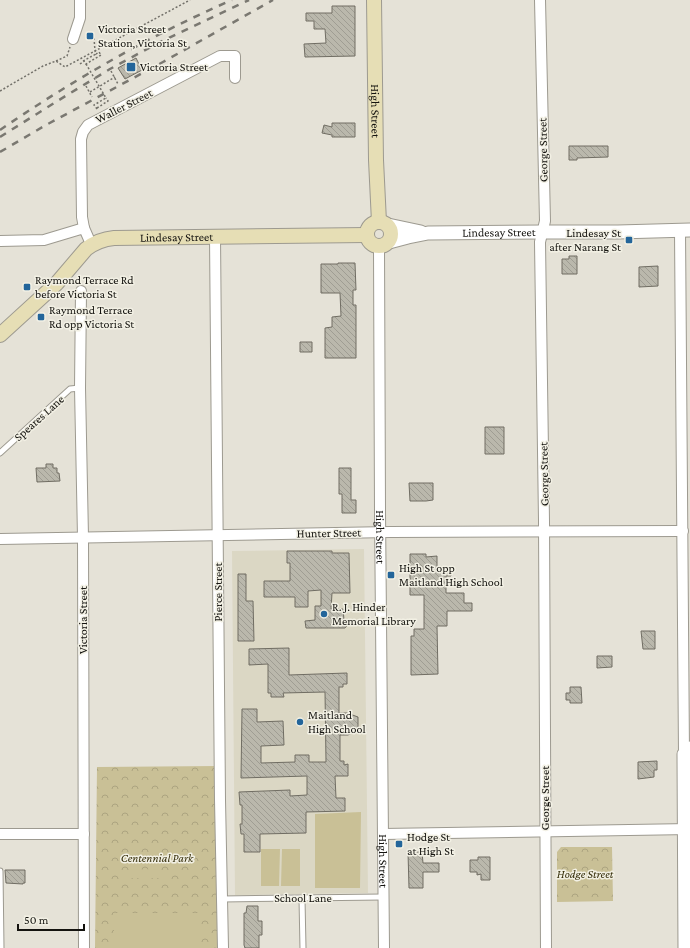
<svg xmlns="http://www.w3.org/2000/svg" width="690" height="948" font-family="'Crimson Pro',serif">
  <defs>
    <pattern id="park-crowns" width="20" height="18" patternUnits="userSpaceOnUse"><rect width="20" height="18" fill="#c9c096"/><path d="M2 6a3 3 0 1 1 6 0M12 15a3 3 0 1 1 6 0" fill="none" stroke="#aca480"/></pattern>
    <pattern id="building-back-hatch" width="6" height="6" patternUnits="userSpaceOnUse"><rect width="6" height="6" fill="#bab8ac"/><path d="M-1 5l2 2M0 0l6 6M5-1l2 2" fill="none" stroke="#9f9d93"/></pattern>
  </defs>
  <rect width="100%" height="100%" fill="#e5e2d7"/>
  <path fill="#dbd7c4" d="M364,549L368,893L235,895L232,551Z"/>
  <path fill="url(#park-crowns)" d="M217,766L219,948H95L97,767Z
    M561,847H612L613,901L557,902V852Z"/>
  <path fill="#c9c096" d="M361,812L360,888H315V814Z
    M261,849H280L279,886H261Z
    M282,849H300V886H281Z
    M160,869V878H126V870Z
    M114,913H200V948H114Z"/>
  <path fill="url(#building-back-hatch)" stroke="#706d63" d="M332,6H355V56L305,57L304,44L326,43L325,29H314V21H306V13H332Z
    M136,58L142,70L125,79L118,68Z
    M332,123H355V137H332V135L322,133L324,125L332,127Z
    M569,146H608V157L577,158V160H569Z
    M569,256H577V274H562V259H569Z
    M338,263H355L356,290H353V305H356V358H325V328L332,327V317L341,316L340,293H321V264H338Z
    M658,266V286L639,287V267Z
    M300,342H312V352H300Z
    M485,427H504V454H485Z
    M46,464H53V468H57V473H59L60,481L37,482L36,468H46Z
    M339,468H351V500H356V513H342V494H339Z
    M409,483H433V500L426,501H410Z
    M287,551H332V553H349L350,593H332L331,609H343L344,620L349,623L345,628H306L305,621L315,620V606H321V590L308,591V607H295V597H264V581H290V563H287Z
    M410,554H426V557L437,556V567H451V576H446V593H464V603H472V611H447V626H437L438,674L411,675V636H414V629H424V595H410Z
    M238,574H246V601H253L254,641H238Z
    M641,631H655V649H643Z
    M289,648V675L347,673V684H343V687H339V713H347L358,717V730L348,735H340V761H344V765L348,764V776H335L336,798H345V811L306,812V833L260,834V852H244V834H241L240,824H242V805H240L239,792L290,790V796L307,795V776L241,778L242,709H257V722L283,721L284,745L261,746V763L295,762V755H309V762H326L325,692L283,693L284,697H271V693H268V664L249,665V649Z
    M597,656H612V667L597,668Z
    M570,687H581L582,703H570V700H566V693H570Z
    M657,761V770H654V777L638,779V762Z
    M408,852H422L423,863H439V872H423V888H409Z
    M478,857H490V880H481V874L477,875V872H470V860H478Z
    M5,870H25V883H23V884L6,883Z
    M247,906H258V921H262V935H259V948H245L244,945V913H246Z"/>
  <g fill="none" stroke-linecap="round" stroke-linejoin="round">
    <g stroke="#9d9a90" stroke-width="7">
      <path id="service" d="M0,453L70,389L80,388
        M0,871L1,948
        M222,899L383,897
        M302,899L303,948"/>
    </g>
    <g stroke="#9d9a90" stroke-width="12">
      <g id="minor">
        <path d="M540,0L545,221L540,242L544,521L546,948"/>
        <path d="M73,39L80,18V0"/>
        <path d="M84,228L82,217L81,139L83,132L88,125L220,56H235V78"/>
        <path d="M680,231L684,754"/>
        <path d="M215,236L220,800L223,948"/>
        <path d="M0,241L44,240L84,228L91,244"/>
        <path id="s1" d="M379,247L380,512L384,948"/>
        <path d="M81,291L80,388L83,537L84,948"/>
        <path d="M0,539L390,532L683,531"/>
        <path d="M0,834H84"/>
        <path d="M383,834L690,829"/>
      </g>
    </g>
    <g stroke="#9d9a90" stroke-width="15">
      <g id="tertiary">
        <path d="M388,225L421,232"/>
        <path id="s2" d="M389,242L408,237L428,233L543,232H618L690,230"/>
        <path d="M685,948L684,754L690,748"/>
      </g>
    </g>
    <g stroke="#9d9a90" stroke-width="16">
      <g id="secondary">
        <path id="s3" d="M374,0L376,160L379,222"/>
        <circle cx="379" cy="234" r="12"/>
        <path id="s4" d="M0,335L57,283L86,249C95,242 103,239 114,238L367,235"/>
      </g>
    </g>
    <path stroke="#727069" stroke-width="1.5" stroke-dasharray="2 2" stroke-linecap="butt" d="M94,38L95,51L96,54L99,52L101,55
      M56,61L67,56L70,47
      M83,61L96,54
      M80,64L84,61L86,64L101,55
      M111,71L118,84
      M86,86L92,97
      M0,91L43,66L56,61L65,67L190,0
      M90,92L115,77
      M97,108L108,101L106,98
      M97,109L94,105L106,98"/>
    <use href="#service" stroke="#fff" stroke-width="5"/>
    <use href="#minor" stroke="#fff" stroke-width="10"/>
    <use href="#tertiary" stroke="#fff" stroke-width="13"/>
    <use href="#secondary" stroke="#e6deb5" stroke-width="14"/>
    <path stroke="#7a7871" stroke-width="2.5" stroke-dasharray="7 7" stroke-linecap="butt" d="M0,130C73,80 151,35 232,0
      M0,137L59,100L110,69L160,42L249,0
      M0,152L46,125L163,62L273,0"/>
    <path stroke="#727069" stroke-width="1.5" stroke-dasharray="2 2" stroke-linecap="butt" d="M86,64L106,98"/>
  </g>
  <g fill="#23659a" stroke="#f2f0e4" stroke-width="1.5">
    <rect x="86" y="32" width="8" height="8" rx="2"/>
    <rect x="126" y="62" width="10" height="10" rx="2"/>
    <rect x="625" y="236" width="8" height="8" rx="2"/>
    <rect x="23" y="283" width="8" height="8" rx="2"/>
    <rect x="37" y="313" width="8" height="8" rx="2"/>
    <rect x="387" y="571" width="8" height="8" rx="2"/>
    <circle cx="324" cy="614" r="4"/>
    <circle cx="300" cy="722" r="4"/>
    <rect x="395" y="840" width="8" height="8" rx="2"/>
  </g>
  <g text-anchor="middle" stroke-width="3" stroke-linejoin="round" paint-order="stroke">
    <g font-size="12" fill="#14130f" stroke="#f2f0e4" text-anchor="start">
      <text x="98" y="33">Victoria Street<tspan x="98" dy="14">Station, Victoria St</tspan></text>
      <text x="140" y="71">Victoria Street</text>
      <text x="621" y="237" text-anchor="end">Lindesay St<tspan x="621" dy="14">after Narang St</tspan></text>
      <text x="35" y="284">Raymond Terrace Rd<tspan x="35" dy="14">before Victoria St</tspan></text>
      <text x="49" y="314">Raymond Terrace<tspan x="49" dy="14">Rd opp Victoria St</tspan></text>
      <text x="399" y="572">High St opp<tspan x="399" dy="14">Maitland High School</tspan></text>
      <text x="332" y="611">R. J. Hinder<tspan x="332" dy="14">Memorial Library</tspan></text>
      <text x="308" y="719">Maitland<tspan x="308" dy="14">High School</tspan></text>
      <text x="407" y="841">Hodge St<tspan x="407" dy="14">at High St</tspan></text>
    </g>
    <g font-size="12" fill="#14130f" stroke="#f2f0e4">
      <text transform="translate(124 106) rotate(-27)" y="4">Waller Street</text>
      <text dy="4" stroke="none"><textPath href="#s3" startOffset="111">High Street</textPath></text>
      <text transform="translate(543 150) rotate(-91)" y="4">George Street</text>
      <text dy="4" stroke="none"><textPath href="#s2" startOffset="111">Lindesay Street</textPath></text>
      <text dy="4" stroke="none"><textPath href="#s4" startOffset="215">Lindesay Street</textPath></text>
      <text transform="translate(39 418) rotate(-42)" y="4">Speares Lane</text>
      <text transform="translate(544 474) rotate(-91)" y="4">George Street</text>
      <text transform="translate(329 533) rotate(-1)" y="4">Hunter Street</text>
      <text dy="4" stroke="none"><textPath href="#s1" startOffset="290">High Street</textPath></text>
      <text transform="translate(218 592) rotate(-90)" y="4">Pierce Street</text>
      <text transform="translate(83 620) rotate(-90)" y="4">Victoria Street</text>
      <text transform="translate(545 798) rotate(-90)" y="4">George Street</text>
      <text dy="4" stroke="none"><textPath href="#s1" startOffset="614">High Street</textPath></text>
      <text x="303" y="902">School Lane</text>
    </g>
    <g font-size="12" font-style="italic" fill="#352e09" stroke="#f2f0e4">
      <text x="157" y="862">Centennial Park</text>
      <text x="585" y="878">Hodge Street</text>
    </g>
  </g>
  <path d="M18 924v6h66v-6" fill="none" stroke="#14130f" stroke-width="2"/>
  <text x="24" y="924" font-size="12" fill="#14130f" stroke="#f2f0e4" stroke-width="3" paint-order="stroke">50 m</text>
</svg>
